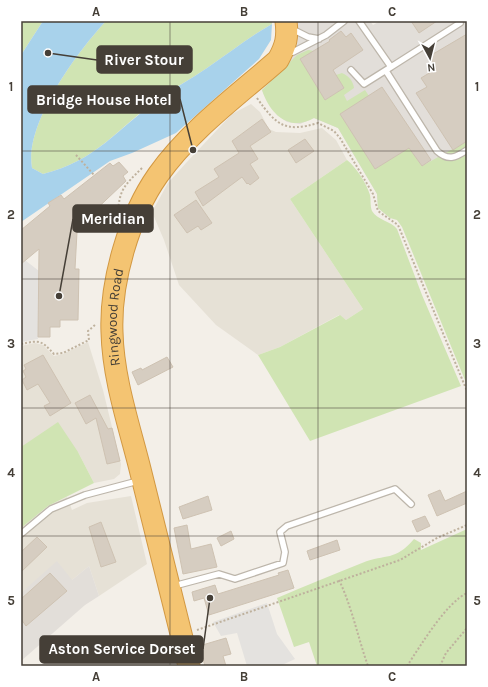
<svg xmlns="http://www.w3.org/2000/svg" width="488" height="687" font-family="Karla,sans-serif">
  <rect width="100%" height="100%" fill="#f3efe8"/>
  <path fill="#e6e1d6" d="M251,104L260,112L269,129L276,132L300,133L322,128L336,140L347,160L290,199L363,309L346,320L339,315L280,347L258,355L216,325L179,285L164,240L152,212L168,183L186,163L232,114Z
    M88,342L103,390L121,464L120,474L114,479L94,483L78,452L21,447V346L35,343L43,345L54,356L63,354Z
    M131,496L147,564L99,596L89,566L72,580L27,588L21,593V528L48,506L67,497L72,510L87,503Z"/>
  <path fill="#e2ded9" d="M291,21H370L373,25L380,21H467V165L390,218L378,208L377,194L338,128L314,118L300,124L287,122L277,115L264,95L262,90L288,65L292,41Z
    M57,561L72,580L89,566L99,596L85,605L21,661V593Z"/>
  <path fill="#d0e4b3" d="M21,21H43L21,55Z
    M106,21H272V24C249,37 229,53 207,68C191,79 174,88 158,99C117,129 96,161 43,174L32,168C24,124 77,52 106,21Z
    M308,50L314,51L300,59L308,72L326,62L331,63L336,68L333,70L331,67L312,79L325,100L344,88L336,75L342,73C349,76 353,81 354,88L344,95L347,101L365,90L369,96L340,114L375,169L409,148L422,166L467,141V385L402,227L397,220L390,218L378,208L377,194L338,128L314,118C290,132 270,115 262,90L297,55Z
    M347,160C356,167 367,184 370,195C371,199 370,206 372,211C377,220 391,221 397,229L422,295L461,386L310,441L258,355L280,347L340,315L346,320L363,309L290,199Z
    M58,422L78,452L94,483L48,506L21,528V447Z
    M467,529V655L465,666H317L309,642L294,647L277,598C305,586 334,574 362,563C387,553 394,562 414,539L421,543V550Z"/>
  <path fill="#e4e2df" d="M21,257L39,271L38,339L21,342Z
    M267,603L277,634L295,659L280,666H247L237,633L221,636L213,622Z"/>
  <path fill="#a8d2eb" d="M43,21H106C77,52 24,124 32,168L43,174C96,161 117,129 159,99C174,88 191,79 207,68C229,53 249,37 272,24L271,40L259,59L176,133L132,153L110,161L21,222V55Z"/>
  <path fill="#d6cdc1" stroke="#cec2b2" d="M411,21H437L419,33Z
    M341,31L346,37L351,33L363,50L333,70L344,88L325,100L300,59L330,41L329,40Z
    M467,34V141L453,150L416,93L427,87L421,78L436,69L428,57Z
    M382,87L431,160L422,166L409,148L375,169L340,114Z
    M262,119L271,132L250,146L258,159L250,164L259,178L250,185L248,183L247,184L242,177L203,206L195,192L219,177L214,169L239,153L232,141Z
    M305,139L314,151L296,163L288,150Z
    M119,162L128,172L123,176L126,181L87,218L89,221L77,232L75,269H79L78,320H60V327H50V337H38L39,249L21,264V230L50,206L48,203L61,195L64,199L110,163L113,166Z
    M196,200L212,223L201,230L198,226L187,233L174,215Z
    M43,355L71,403L50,416L44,406L50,403L38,384L27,390L22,380L26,377L23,371L26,369L24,365Z
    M167,357L173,367L138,385L132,372L141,368L142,370Z
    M90,395L108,429L112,428L120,461L107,464L96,418L86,424L75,403Z
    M440,490L445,501L467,491V503L437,516L428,495Z
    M208,496L212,510L183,519L179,507Z
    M425,516L430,526L417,532L412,521Z
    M101,522L116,562L101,567L89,527Z
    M187,525L191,549L211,544L217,567L183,574L174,528Z
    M231,531L234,539L221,546L217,538Z
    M37,537L47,547L21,572V552Z
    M337,540L340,550L310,560L307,551Z
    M288,570L294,588L209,615L204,598L194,601L192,592L215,585L218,594L279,575L278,573Z
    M50,573L67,591L26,626L21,619V599Z
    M226,638L231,654L223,656L226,666H205L199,646Z"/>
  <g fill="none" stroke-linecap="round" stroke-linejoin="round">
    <g stroke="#bdb6ab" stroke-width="8">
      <path id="lane" d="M292,29L308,37L319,39
        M288,53L293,52L326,35L344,21
        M391,67L460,23
        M351,70L364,84L391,67L359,21
        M386,71L437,151C448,161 455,158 467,150
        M21,534L51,509L85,495L138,481
        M174,586L219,574L235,579L283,563L285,552L280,532L287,526L395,489L411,504"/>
    </g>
    <g stroke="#d29842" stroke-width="23">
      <g id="highway">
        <path id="s1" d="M189,666C172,599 156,532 139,465C128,422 113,377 112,332C110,282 129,216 158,175C190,130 237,96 278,60C286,46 288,37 286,21"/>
      </g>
    </g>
    <path stroke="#beb19d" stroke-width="2" stroke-dasharray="2 2" stroke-linecap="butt" d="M257,98C276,125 285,133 318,123L334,131L340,138L373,194L378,211L398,225L467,391
      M76,155L94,175
      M118,214C119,189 125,185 142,168
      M21,344C40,340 41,340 54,354L63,353L89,340L88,331L95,325
      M339,580C352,607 358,638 368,666
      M197,630L400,560L437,538L467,525
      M407,666C421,645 446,603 467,593
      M440,666L446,653L467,628"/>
    <use href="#lane" stroke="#fff" stroke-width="5.5"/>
    <use href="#highway" stroke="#f4c472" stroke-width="21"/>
  </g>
  <path fill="none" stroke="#453f37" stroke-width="1" stroke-opacity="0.55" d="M170,21V666M318,21V666M21,151H467M21,279H467M21,408H467M21,536H467"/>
  <g text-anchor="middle" stroke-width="4" stroke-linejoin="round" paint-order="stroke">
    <g font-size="14" fill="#453f37" stroke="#fff">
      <text dy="5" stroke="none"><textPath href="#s1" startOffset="358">Ringwood Road</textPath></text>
    </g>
  </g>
  <path fill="none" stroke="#453f37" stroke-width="1.5" d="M48 53L97 60M193 150L180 99M59 296L73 219M210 598L203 649"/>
  <g fill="#453f37" stroke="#fff" stroke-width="1.5">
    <circle cx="48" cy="53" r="4"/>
    <circle cx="193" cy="150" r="4"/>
    <circle cx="59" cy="296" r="4"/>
    <circle cx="210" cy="598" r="4"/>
  </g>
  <g fill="#453f37" stroke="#453f37" stroke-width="1.5">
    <rect x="97" y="46" width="95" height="27" rx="4"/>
    <rect x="28" y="86" width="152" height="27" rx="4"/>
    <rect x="73" y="205" width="80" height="27" rx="4"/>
    <rect x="40" y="636" width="163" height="27" rx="4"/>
  </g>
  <g font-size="15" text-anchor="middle" font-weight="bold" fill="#fff">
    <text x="144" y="65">River Stour</text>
    <text x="104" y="105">Bridge House Hotel</text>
    <text x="113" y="224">Meridian</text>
    <text x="122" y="654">Aston Service Dorset</text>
  </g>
  <rect width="488" height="687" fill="none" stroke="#ffffff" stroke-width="44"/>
  <g transform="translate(430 58) rotate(173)" stroke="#ffffff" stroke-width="3" paint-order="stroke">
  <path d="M0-3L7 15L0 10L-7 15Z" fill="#453f37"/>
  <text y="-6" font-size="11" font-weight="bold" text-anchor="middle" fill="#453f37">N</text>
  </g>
  <rect x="22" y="22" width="444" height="643" fill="none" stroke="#453f37" stroke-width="1.5"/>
  <g font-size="13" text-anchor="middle" font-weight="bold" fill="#453f37">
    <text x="96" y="16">A</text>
    <text x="244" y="16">B</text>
    <text x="392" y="16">C</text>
    <text x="11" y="91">1</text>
    <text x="477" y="91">1</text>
    <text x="11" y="219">2</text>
    <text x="477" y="219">2</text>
    <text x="11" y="348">3</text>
    <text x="477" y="348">3</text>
    <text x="11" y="477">4</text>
    <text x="477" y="477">4</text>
    <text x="11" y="605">5</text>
    <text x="477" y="605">5</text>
    <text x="96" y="681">A</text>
    <text x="244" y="681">B</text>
    <text x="392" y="681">C</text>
  </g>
</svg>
